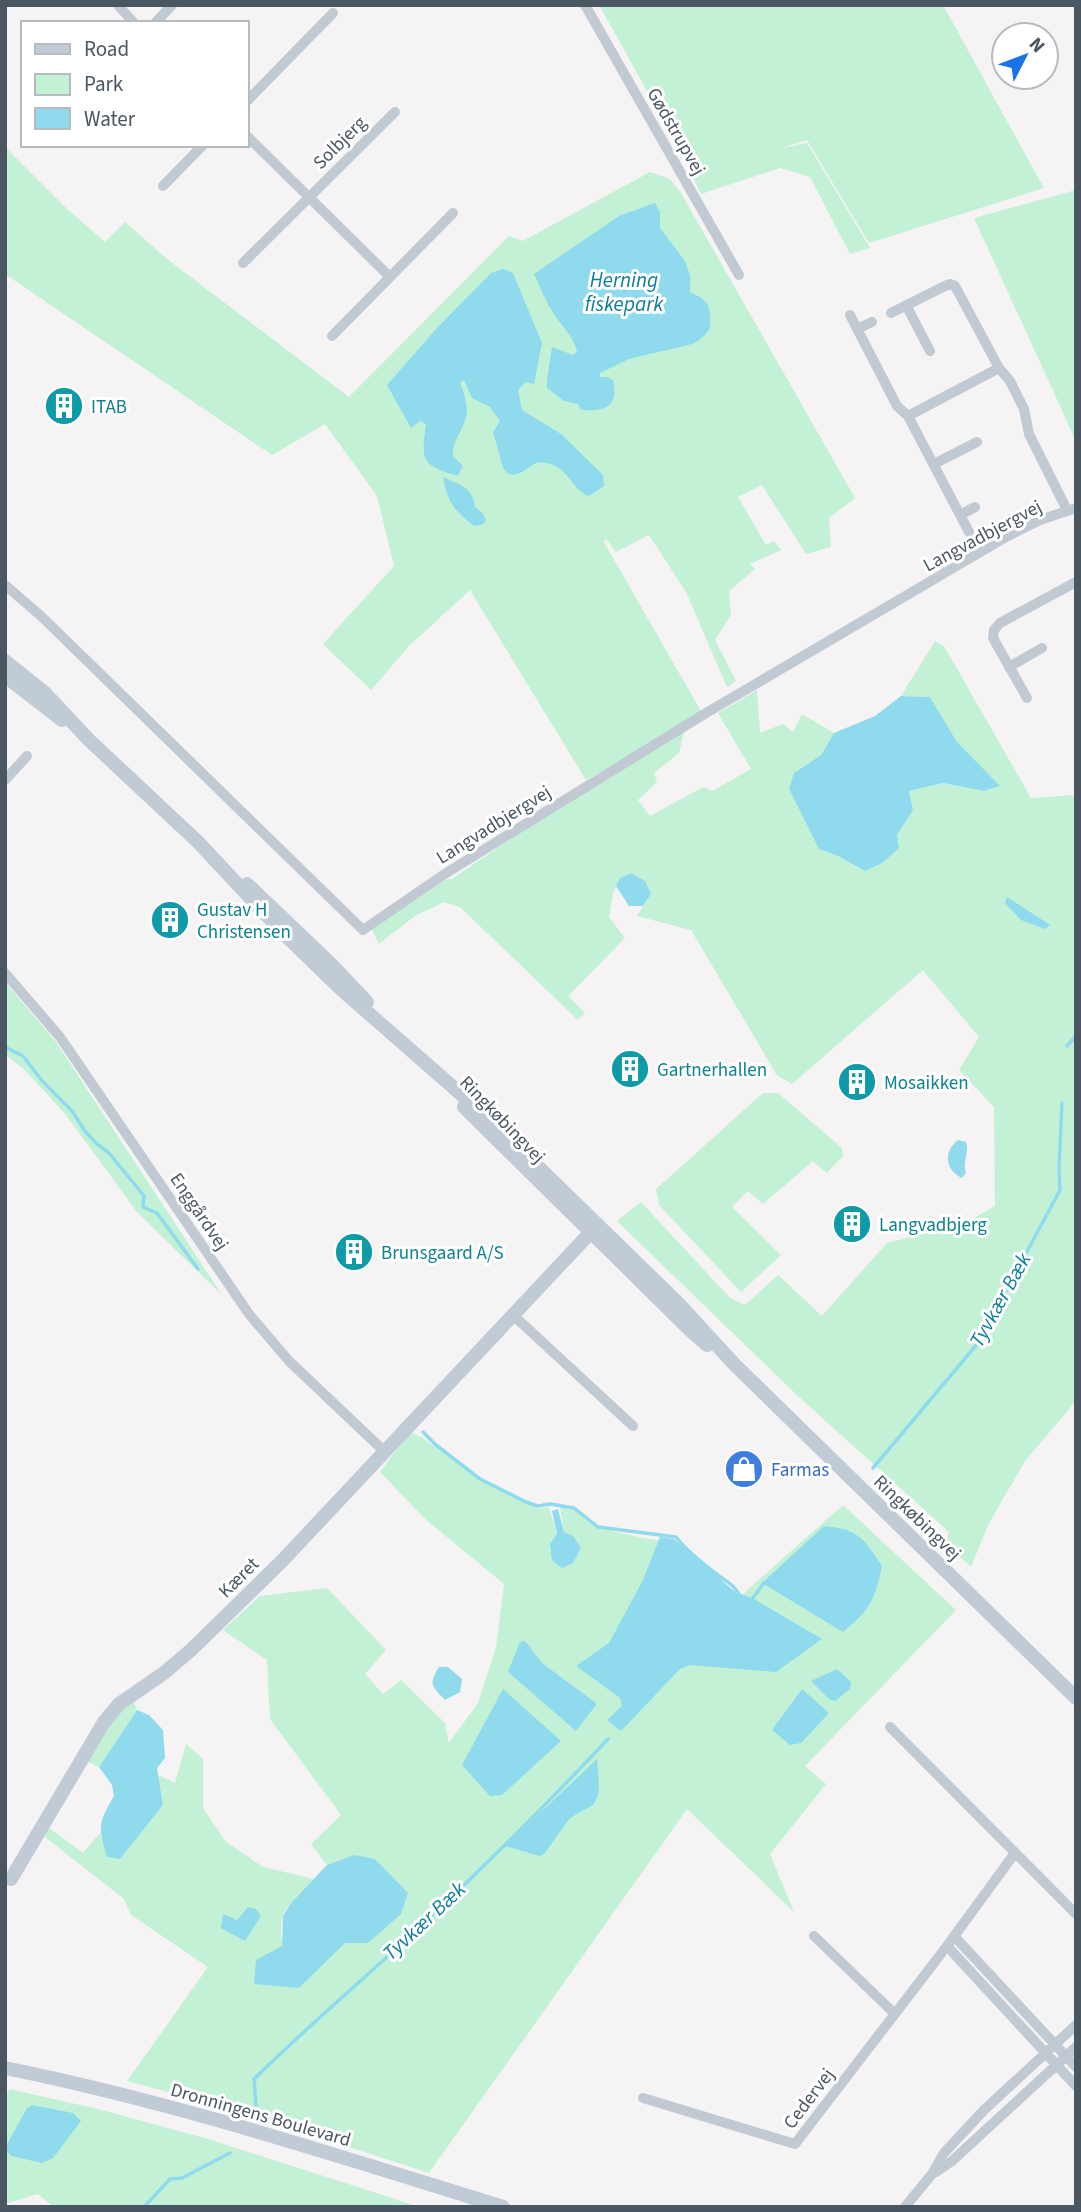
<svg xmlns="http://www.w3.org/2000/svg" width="1081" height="2212" font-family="'Source Sans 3',sans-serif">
  <rect width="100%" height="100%" fill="#f5f3f3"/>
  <path fill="#c3f1d5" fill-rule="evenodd" d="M599,5H943L1044,188L869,243L807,140L778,149L807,143L870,248L850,254L810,177L780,168L701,194L691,174L693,173Z
    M5,147L67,209L105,242L125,222L167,259L349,397L509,236L523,241L650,172L670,179L681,193L855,498L829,518L831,547L806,554L762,485L738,497L766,545L774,541L781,550L750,564L755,569L729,591L731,615L715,640L736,681L727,687L686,592L649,535L616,552L606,539L604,542L702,713L586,780L470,590L409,646L371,690L323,644L394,566L377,496L325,424L272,455L5,274Z
    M1076,190V441L974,218Z
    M935,641L944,646L1031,798L1076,795V1401L1025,1461L989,1523L971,1567L945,1544L949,1532L800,1398L617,1221L641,1202L730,1298L745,1305L778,1275L822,1316L887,1243L965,1223L995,1206L994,1107L959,1070L979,1037L923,970L792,1084L777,1075L691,930L637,916L651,894L631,873L620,878L613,893L609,917L625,938L568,996L585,1013L578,1020L460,907L444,902L415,916L379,944L371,928L443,880L452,879L524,830L684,731L679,753L654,773L657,782L638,800L650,816L703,787L712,791L751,769L718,713L757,690L760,733L783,724L793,732L802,714L834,733L821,755L794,773L819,849L838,856L864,871L897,835L913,810L909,791L943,783L984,791L999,786L957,742L930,697L901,696Z
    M5,982L56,1042L222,1295L137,1212L66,1115L26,1071L5,1054Z
    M763,1093H778L842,1148L843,1156L827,1173L813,1161L763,1204L748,1191L732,1207L781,1255L741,1292L659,1205L656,1189Z
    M410,1432L423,1438L484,1483L539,1509L549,1507L557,1535L564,1532L560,1506L576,1510L595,1527L642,1538L670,1542L740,1602L744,1593L843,1505L956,1610L805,1766L826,1784L770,1854L794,1912L687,1809L429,2173L241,2112V2110L238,2111L127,2081L208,1967L131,1915L124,1899L44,1836L49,1828L83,1853L100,1833L107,1857L163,1805L158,1775L175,1783L186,1744L203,1759V1808L226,1842L263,1867L314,1879C304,1890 291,1900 284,1913C274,1935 290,1967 299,1988L345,1942L354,1855L327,1865L311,1844L341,1815L270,1719L267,1660L223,1630L260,1596L327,1588L386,1650L365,1674L383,1694L401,1680L445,1723L449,1743L478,1703L496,1647L504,1584L424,1518L380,1472ZM542,1663L595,1702L508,1673Z
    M133,1700L137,1710L99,1767L86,1761L122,1707Z
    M9,2089L98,2109L208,2139L420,2207H54L38,2194L5,2204V2102Z"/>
  <path fill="#90daee" d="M655,203L660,212V228L685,261L690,275V292C710,301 711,307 710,328C707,334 698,342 692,344L629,359L600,373V377H607L613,380C619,407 605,412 581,410L578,404L564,401L547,388V380L552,347L573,355L577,351C573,335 560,325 552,311C545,300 540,286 534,274L619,216Z
    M503,269L513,273L542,343L534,384L526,382L518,390L522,410L561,434L603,475L604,486L589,496C574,491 569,471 553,465C550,463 540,462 537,463C527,466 514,484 504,469C501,464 496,440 493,432L500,421L490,407L472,398L464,380L460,382C465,395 470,410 464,423C459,437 453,439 453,456L463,466L458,476C421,465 421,461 426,424L420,421L411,428L387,385L437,328L491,273Z
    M443,477C460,485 472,486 475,507C486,514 492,525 474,526C454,510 447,502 443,477Z
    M901,696L930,697L957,742L1000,786L984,791L943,783L909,791L913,810L897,835L899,848L882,863L865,871L838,856L819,849L789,789L794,773L821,755L834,733L875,716Z
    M631,873L645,881L651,894L643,906H629L616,886L620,878Z
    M1007,897L1050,925L1045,929L1021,920L1005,903Z
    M958,1140L966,1142C970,1152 962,1162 966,1173L962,1178C945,1170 943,1152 958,1140Z
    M558,1509L564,1532L573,1536L581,1548L573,1563L562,1568L552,1560L550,1544L557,1534L552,1511Z
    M824,1526C858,1529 864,1538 882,1566C875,1600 870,1610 843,1632L762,1583Z
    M660,1537L674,1539L734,1591L754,1599L822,1639L776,1672L690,1665L680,1669L622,1730H619L607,1720L622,1706L620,1698L576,1666L609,1643L643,1580Z
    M522,1641L526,1642L542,1663L595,1702L596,1705L576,1731L508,1672L519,1644Z
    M439,1667H448L462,1679L460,1692L445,1700C432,1686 428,1685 439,1667Z
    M837,1669L851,1682L850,1689L835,1701L829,1699L811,1681Z
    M503,1689L561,1741L502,1795L490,1796L462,1765Z
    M802,1689L829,1713L801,1743L790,1745L772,1730Z
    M137,1710L149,1715L163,1730L165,1758L157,1768L163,1805L120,1859L107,1857C98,1827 98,1823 114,1796L112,1785L99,1767Z
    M597,1759L599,1785L598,1796L593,1805L570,1818L544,1854L540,1856L505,1846Z
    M354,1855L375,1859L408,1893L401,1914L368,1943H345L299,1988L254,1984L256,1960L282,1946L283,1916L291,1903L327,1865Z
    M248,1907L256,1909L261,1916L245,1941L221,1928L223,1914L237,1920Z
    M32,2105L73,2113L81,2121L53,2158L42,2163L11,2156L7,2152L6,2146L27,2108Z"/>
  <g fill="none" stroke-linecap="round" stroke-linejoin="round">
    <path stroke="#90daee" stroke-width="3.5" d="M1067,1046L1076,1036
      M5,1047L23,1056L43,1082L72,1111L85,1131L96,1143L109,1153L144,1196L143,1207L157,1213L198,1269
      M423,1432L436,1445L480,1479L526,1502L538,1506L550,1504L574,1508L598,1527L676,1537C687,1551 701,1562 715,1573C725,1581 734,1584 740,1596
      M873,1468L978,1343L1060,1190L1059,1168L1062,1103
      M750,1602L764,1583
      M256,2105L254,2079C310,2024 370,1974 427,1920C489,1862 549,1802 608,1739
      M144,2207L170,2179L182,2178L230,2153"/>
    <path stroke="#c1cad2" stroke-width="10" d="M118,5L134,23
      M585,5L739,275
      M155,23L172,5
      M247,101L333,13
      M247,136L390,277
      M163,186L203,145
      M243,263L395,112
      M906,305L930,351
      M891,313L945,286L950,284L955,286L999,368L1010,381L1024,409L1029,434L1067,510
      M850,315L897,406L908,416L969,532
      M857,329L872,322
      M332,336L453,213
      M908,416L999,368
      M934,464L977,442
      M960,515L975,507
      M5,585L41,616L363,930L443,875L706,713L1006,537L1040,520L1076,508
      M1009,667L1042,648
      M1027,698L993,638L994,630L1000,623L1076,582
      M5,780L27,756
      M5,973L60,1037L249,1314L289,1361L385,1452
      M513,1315L633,1426
      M890,1727L1076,1914
      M814,1936L895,2014
      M954,1936L1076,2067
      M947,1946L1076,2086
      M643,2098L795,2144L947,1946L1015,1853
      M936,2172L952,2161L1076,2047
      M905,2207L932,2174L944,2153L984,2110L1076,2025"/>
    <path stroke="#c1cbd6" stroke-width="14" d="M5,661L45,693L89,740L198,842L285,935L342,990L486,1116L679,1304L734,1364L1076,1698
      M5,676L62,720
      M247,884L331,964L367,1002
      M464,1107L690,1330L707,1345
      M11,1879L104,1722L119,1704L164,1673L191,1650L282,1561L591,1232
      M5,2068C174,2102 338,2156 503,2207"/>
  </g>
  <defs>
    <g id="building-disc" transform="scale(2.0125)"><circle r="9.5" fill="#0f9aa8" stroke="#fff"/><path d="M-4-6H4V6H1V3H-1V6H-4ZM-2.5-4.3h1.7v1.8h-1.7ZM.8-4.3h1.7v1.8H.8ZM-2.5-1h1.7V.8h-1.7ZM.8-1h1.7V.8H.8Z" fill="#fff"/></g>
    <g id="shop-disc" transform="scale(2.0125)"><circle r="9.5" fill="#3f7fe0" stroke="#fff"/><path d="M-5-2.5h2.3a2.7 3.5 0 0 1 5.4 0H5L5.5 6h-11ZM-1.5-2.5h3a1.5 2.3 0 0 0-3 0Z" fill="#fff"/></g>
  </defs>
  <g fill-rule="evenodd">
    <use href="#building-disc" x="64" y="406"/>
    <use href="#building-disc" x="170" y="920"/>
    <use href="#building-disc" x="630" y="1069"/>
    <use href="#building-disc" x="857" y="1082"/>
    <use href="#building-disc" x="852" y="1224"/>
    <use href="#building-disc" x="354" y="1252"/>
    <use href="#shop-disc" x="744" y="1469"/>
  </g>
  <g text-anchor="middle" stroke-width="6" stroke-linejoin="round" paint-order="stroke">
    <g font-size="19" fill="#4a5661" stroke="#fff">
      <text transform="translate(677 131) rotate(60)" y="7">Gødstrupvej</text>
      <text transform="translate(339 142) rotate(-45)" y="7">Solbjerg</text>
      <text transform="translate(982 535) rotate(-28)" y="7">Langvadbjergvej</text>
      <text transform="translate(493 824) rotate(-32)" y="7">Langvadbjergvej</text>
      <text transform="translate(503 1119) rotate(46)" y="7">Ringkøbingvej</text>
      <text transform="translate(200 1211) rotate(56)" y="7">Enggårdvej</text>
      <text transform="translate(918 1517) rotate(44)" y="7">Ringkøbingvej</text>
      <text transform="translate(238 1577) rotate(-45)" y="7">Kæret</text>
      <text transform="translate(808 2098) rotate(-53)" y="7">Cedervej</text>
      <text transform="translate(261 2114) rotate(16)" y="7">Dronningens Boulevard</text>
    </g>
    <g font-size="19" fill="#0d838f" stroke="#fff" text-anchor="start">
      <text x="91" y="413">ITAB</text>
      <text x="197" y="916">Gustav H<tspan x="197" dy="22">Christensen</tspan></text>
      <text x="657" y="1076">Gartnerhallen</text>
      <text x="884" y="1089">Mosaikken</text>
      <text x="879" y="1231">Langvadbjerg</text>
      <text x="381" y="1259">Brunsgaard A/S</text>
    </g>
    <g font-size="19" fill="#366cbe" stroke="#fff" text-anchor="start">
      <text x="771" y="1476">Farmas</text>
    </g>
    <g font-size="21" font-style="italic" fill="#0c7c9b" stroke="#fff">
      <text x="624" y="287">Herning<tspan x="624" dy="24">fiskepark</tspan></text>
      <text transform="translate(1000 1300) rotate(-61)" y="7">Tyvkær Bæk</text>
      <text transform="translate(424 1921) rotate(-43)" y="7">Tyvkær Bæk</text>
    </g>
  </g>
  <rect width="1081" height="2212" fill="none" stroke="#4a5661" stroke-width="14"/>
  <rect x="21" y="21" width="228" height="126" fill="#ffffff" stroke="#b7bbc0" stroke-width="2"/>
  <rect x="35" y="44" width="35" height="10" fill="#c1cbd6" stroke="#b7bbc0" stroke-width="2"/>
  <text x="84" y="56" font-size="21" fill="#4a5661">Road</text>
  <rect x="35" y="74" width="35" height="21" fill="#c3f1d5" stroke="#b7bbc0" stroke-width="2"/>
  <text x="84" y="91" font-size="21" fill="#4a5661">Park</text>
  <rect x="35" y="108" width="35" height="21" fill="#90daee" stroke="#b7bbc0" stroke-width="2"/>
  <text x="84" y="126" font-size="21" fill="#4a5661">Water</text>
  <g transform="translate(1025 56) rotate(48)"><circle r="33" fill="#ffffff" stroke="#b7bbc0" stroke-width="2"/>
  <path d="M0-5L12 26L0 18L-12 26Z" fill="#1a73e8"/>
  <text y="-10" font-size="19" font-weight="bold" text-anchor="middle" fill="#4a5661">N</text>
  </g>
</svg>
